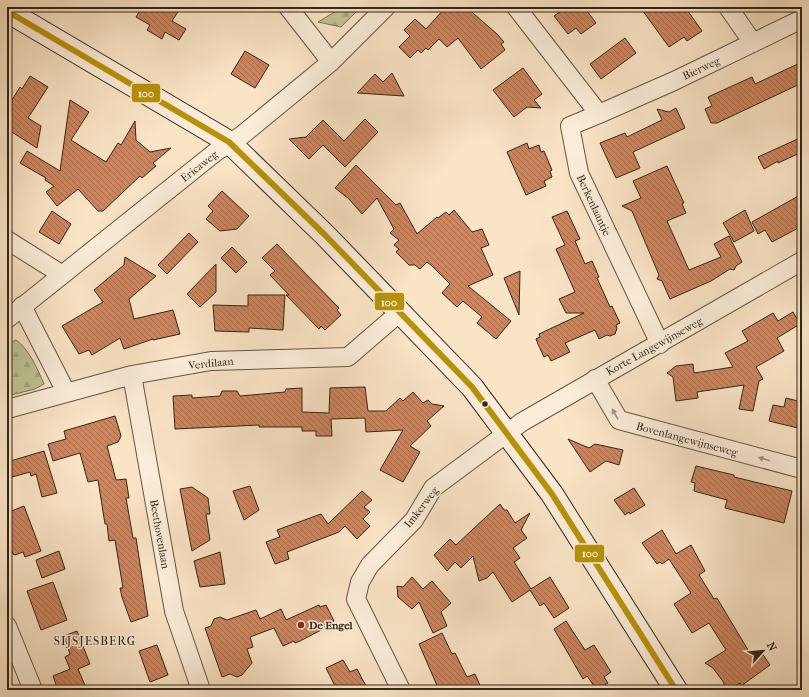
<svg xmlns="http://www.w3.org/2000/svg" width="809" height="697" font-family="'IM FELL French Canon',serif">
  <defs>
    <pattern id="forest-firs" width="22" height="20" patternUnits="userSpaceOnUse"><rect width="22" height="20" fill="#bec495"/><path d="M5 1l3.5 6h-7zM16 11l3.5 6h-7z" fill="#a4a880"/></pattern>
    <pattern id="building-back-hatch" width="6" height="6" patternUnits="userSpaceOnUse"><rect width="6" height="6" fill="#cc855f"/><path d="M-1 5l2 2M0 0l6 6M5-1l2 2" fill="none" stroke="#a66d4d"/></pattern>
  </defs>
  <rect width="100%" height="100%" fill="#fae4c6"/>
  <filter id="stains"><feTurbulence type="fractalNoise" baseFrequency=".005" numOctaves="4"/><feColorMatrix values="0 0 0 0 .2 0 0 0 0 .09 0 0 0 0 .02 0 0 0 .5 -.17"/></filter>
  <radialGradient id="worn" r=".72"><stop offset=".6" stop-color="#630" stop-opacity="0"/><stop offset="1" stop-color="#630" stop-opacity=".3"/></radialGradient>
  <path fill="url(#forest-firs)" stroke="#787556" d="M343,7H361L341,27L318,22Z
    M16,340C29,349 38,370 44,384L35,389L7,396V344Z"/>
  <path fill="url(#building-back-hatch)" stroke="#322616" d="M142,7H181L172,21L186,29L179,40L165,32L162,39L147,30L150,25L136,17Z
    M446,7H466L497,34L504,42L501,44L505,50L481,69L458,38L447,47L439,39L428,50L426,48L421,53L418,50L410,58L399,47L410,36L404,30L415,19L426,29Z
    M567,7H584L596,23L581,34L576,28L568,34L554,16Z
    M640,7H685L702,31L687,41L684,37L669,47Z
    M625,38L636,53L601,79L590,64Z
    M245,51L269,65L255,88L231,74Z
    M802,62V83L717,123H711L705,109L712,106L708,97L752,77L755,84Z
    M523,68L542,94L534,100L541,108L527,107L514,117L493,90Z
    M392,73L404,96L357,93L375,74L383,82Z
    M30,76L48,87L28,118L41,126L37,148L7,129V108L20,87L22,89Z
    M70,100L89,112L71,140L106,162L118,143L121,145L135,121L136,140L150,152L171,148L153,163L156,166L142,178L140,176L103,211H98L78,189L57,206L46,192L54,186L45,180L46,178L20,163L27,151L60,171Z
    M676,108L685,128L633,152L640,168L616,178L600,143L625,133L627,137L662,120L657,109L669,112Z
    M365,119L378,132L345,167L323,145L309,159L289,139L306,137L323,120L344,141Z
    M802,137V152L778,163V161L764,169L758,157Z
    M527,143L529,149L539,145L541,152L544,151L552,170L550,171L552,177L544,181L546,186L526,195L507,152Z
    M356,165L396,205L400,203L417,234L437,217L438,218L446,212L449,215L454,210L472,232L482,229L489,245L481,248L493,275L468,286L511,321L496,339L477,323L482,317L463,301L457,307L442,293L450,284L432,266L427,262L420,269L415,265H409L396,252L399,249L394,245L399,240L390,233L394,229L377,198L362,214L349,199L335,188Z
    M667,166L684,203L682,204L686,213L667,221L689,270L721,257L714,244L729,236L742,262L736,266L734,270L730,269L711,281L670,299L662,281L657,279L659,275L632,211L622,206L641,198L633,181Z
    M222,191L249,216L237,229L220,231L206,219L213,211L208,206Z
    M802,194V226L772,242L765,230L758,234L752,222Z
    M745,210L754,231L734,242L723,223Z
    M52,211L71,224L59,244L39,232Z
    M567,211L580,239L575,241L585,264L592,261L599,277L597,278L610,307L612,306L620,323L616,325L617,328L615,334L610,336L607,335L599,339L595,330L565,343L570,352L551,361L548,355L544,357L538,344L536,339L540,337L539,334L584,313H566L559,299L575,292L556,249L565,245L552,217Z
    M189,233L198,242L167,274L158,265Z
    M277,244L339,308L337,310L341,315L325,330L321,326L319,329L286,295H289L270,275L275,271L262,258Z
    M232,247L247,262L236,273L221,258Z
    M125,257L156,276L129,299L134,319L173,310L180,334L153,340V339L124,349L120,338L92,355L89,350L79,354L62,326L103,302L94,290L124,265Z
    M216,264V292L200,307L187,294Z
    M520,271L519,315L504,278Z
    M248,295H285L283,330L249,328V332L215,331L213,305L248,306Z
    M793,312L800,324L777,338L784,351L756,367L763,379L759,381L753,411L739,409L744,385L697,392L698,398L676,401L673,377L667,373L676,366L693,364L694,373L733,367L725,353L748,341L742,331L773,313L778,321Z
    M365,387L368,411H386L400,398L403,401L413,392L423,403L428,400L432,404L444,406L427,421L431,426L410,446L420,452L403,482L380,470L403,430L366,432L365,418L331,419L332,436H316V431H302V427H259V425L175,429L173,396L192,395V398L220,396L222,391H237L240,396L285,392L286,389L302,388V412L329,413L330,388Z
    M786,398L802,402V429L769,421L773,405L784,407Z
    M115,416L121,436L118,442L107,446L116,480L126,479L129,498H126L133,538H136L148,616L131,622L122,597L120,588H123L115,540L109,541L107,524H105L98,480L88,482L80,453L53,461L48,444L66,439L64,431Z
    M568,439L589,448L595,444L623,450L619,465L606,461L590,472Z
    M44,451L57,493L42,497L36,474L31,476L30,472L12,477L7,462Z
    M696,466L734,475V477L792,491L784,523L725,508L727,500L694,491L695,483L691,482Z
    M250,486L259,510L244,520L233,491Z
    M192,487L208,498L210,514H206L210,540L192,551L180,489Z
    M634,488L645,505L630,514L629,512L625,515L614,500Z
    M362,491L372,500L364,507L370,512L363,519L370,526L357,539L345,526L339,532L287,552L289,559L275,564L266,542L280,537L277,530L321,514L328,524Z
    M500,504L504,510H507L515,523L530,513L521,530L527,538L513,548L520,558L514,562L531,589L550,577L569,608L554,618L544,603L540,606L530,590L512,602L493,572L487,578L479,581L473,556L461,568L455,562L447,571L434,555L450,539L456,545Z
    M24,506L41,551L25,557L23,552L15,555L13,554L7,538V518L10,517L9,512Z
    M662,530L676,554L691,545L705,571L699,575L714,599L717,598L751,655L760,650L770,665L741,686L740,683L730,690H724V683L713,668L705,663L726,650L709,623L692,633L674,604L691,593L669,559L662,564L660,562L657,564L642,543Z
    M59,551L65,569L42,578L36,560Z
    M220,552L225,584L200,587L194,561Z
    M412,577L423,589L432,581L451,603L441,612L447,626L433,633L419,602L412,609L398,597L397,586L403,587Z
    M53,582L67,620L41,630L27,591Z
    M319,605L320,607L326,605L334,621L328,624L329,626L300,641L295,643L294,641L283,646L274,628L250,637L253,647L247,649L252,663L242,675L237,677L230,674L222,677L205,628L211,626L214,619L220,617L227,620L256,610L260,619L281,609L286,620Z
    M566,621L585,650L594,645L611,672L604,677L608,683L597,690L587,676L583,679L554,629Z
    M77,631L90,664L78,669L87,690H58L53,676L70,669L65,657L70,654L64,636Z
    M442,633L452,654L455,653L467,677L475,674L482,690H439L419,644Z
    M157,645L168,675L150,682L139,651Z
    M343,660L350,672L357,669L366,686L359,690H337L326,668Z"/>
  <g fill="none" stroke-linecap="round" stroke-linejoin="round">
    <g stroke="#645642" stroke-width="20">
      <path id="minor" d="M288,7L331,62
        M516,7L599,114L570,126L579,173L660,344
        M728,7L753,43
        M599,114L674,81L802,19
        M7,240L61,274
        M22,306L66,392
        M7,319L217,151L241,136L331,62L386,7
        M132,375L174,611L201,690
        M595,379L619,420L802,469
        M11,408L132,375L211,361L348,357L399,313
        M7,626L33,690
        M401,690L356,599L360,582L370,565L414,520L433,488L522,422L802,261"/>
    </g>
    <g stroke="#322616" stroke-width="24">
      <path id="secondary" d="M7,11L229,142L325,235L472,387L552,494L676,690"/>
    </g>
    <use href="#minor" stroke="#fcedda" stroke-width="18"/>
    <use href="#secondary" stroke="#fcedda" stroke-width="22"/>
    <g stroke="#fcedda" stroke-width="9">
      <path id="bus-1" d="M7,11L229,142L325,235L472,387L552,494L676,690"/>
    </g>
    <use href="#bus-1" stroke="#b79208" stroke-width="6"/>
  </g>
  <defs><path id="oneway-solid" d="M-6-.8H1V-3.2L6.5 0L1 3.2V.8H-6Z"/></defs>
  <g fill="#a19382">
    <use href="#oneway-solid" transform="translate(615 414) rotate(-119)"/>
    <use href="#oneway-solid" transform="translate(764 459) rotate(-165)"/>
  </g>
  <circle fill="#322616" stroke="#fcedda" stroke-width="1.5" cx="485" cy="404" r="3.5"/>
  <circle fill="#8f2418" stroke="#fcedda" stroke-width="1.5" cx="301" cy="625" r="4"/>
  <g text-anchor="middle" stroke-width="3" stroke-linejoin="round" paint-order="stroke">
    <g font-size="11" fill="#322616" stroke="#fcedda">
      <text transform="translate(701 68) rotate(-25)" y="4">Bierweg</text>
      <text transform="translate(199 166) rotate(-38)" y="4">Ericaweg</text>
      <text transform="translate(594 205) rotate(65)" y="4">Berkenlaantje</text>
      <text transform="translate(654 346) rotate(-29)" y="4">Korte Langewijnseweg</text>
      <text transform="translate(211 363) rotate(-6)" y="4">Verdilaan</text>
      <text transform="translate(687 439) rotate(15)" y="4">Bovenlangewijnseweg</text>
      <text transform="translate(421 507) rotate(-52)" y="4">Imkerweg</text>
      <text transform="translate(160 534) rotate(80)" y="4">Beethovenlaan</text>
    </g>
    <g font-size="11" font-weight="bold" fill="#322616" stroke="#fcedda" text-anchor="start">
      <text x="309" y="629">De Engel</text>
    </g>
    <g font-size="12" letter-spacing="1" fill="#322616" stroke="#fcedda">
      <text x="95" y="645">SIJSJESBERG</text>
    </g>
  </g>
  <g stroke="#fcedda" stroke-width="1.5">
    <rect x="131" y="83" width="30" height="20" rx="4" fill="#b79208"/>
    <rect x="374" y="292" width="31" height="19" rx="4" fill="#b79208"/>
    <rect x="574" y="544" width="31" height="19" rx="4" fill="#b79208"/>
  </g>
  <g font-size="11" text-anchor="middle" font-weight="bold" fill="#fff">
    <text x="146" y="97">100</text>
    <text x="389" y="306">100</text>
    <text x="590" y="557">100</text>
  </g>
  <rect width="809" height="697" fill="none" stroke="#fae4c6" stroke-width="24"/>
  <rect x="8" y="8" width="793" height="681" fill="none" stroke="#322616" stroke-width="2"/>
  <rect x="12" y="12" width="785" height="673" fill="none" stroke="#322616"/>
  <g transform="translate(763 651) rotate(63)" stroke="#fcedda" stroke-width="3" paint-order="stroke">
  <path d="M0-3L7 15L0 10L-7 15Z" fill="#322616"/>
  <text y="-6" font-size="11" font-weight="bold" text-anchor="middle" fill="#322616">N</text>
  </g>
  <rect width="100%" height="100%" filter="url(#stains)"/>
  <rect width="100%" height="100%" fill="url(#worn)"/>
</svg>
